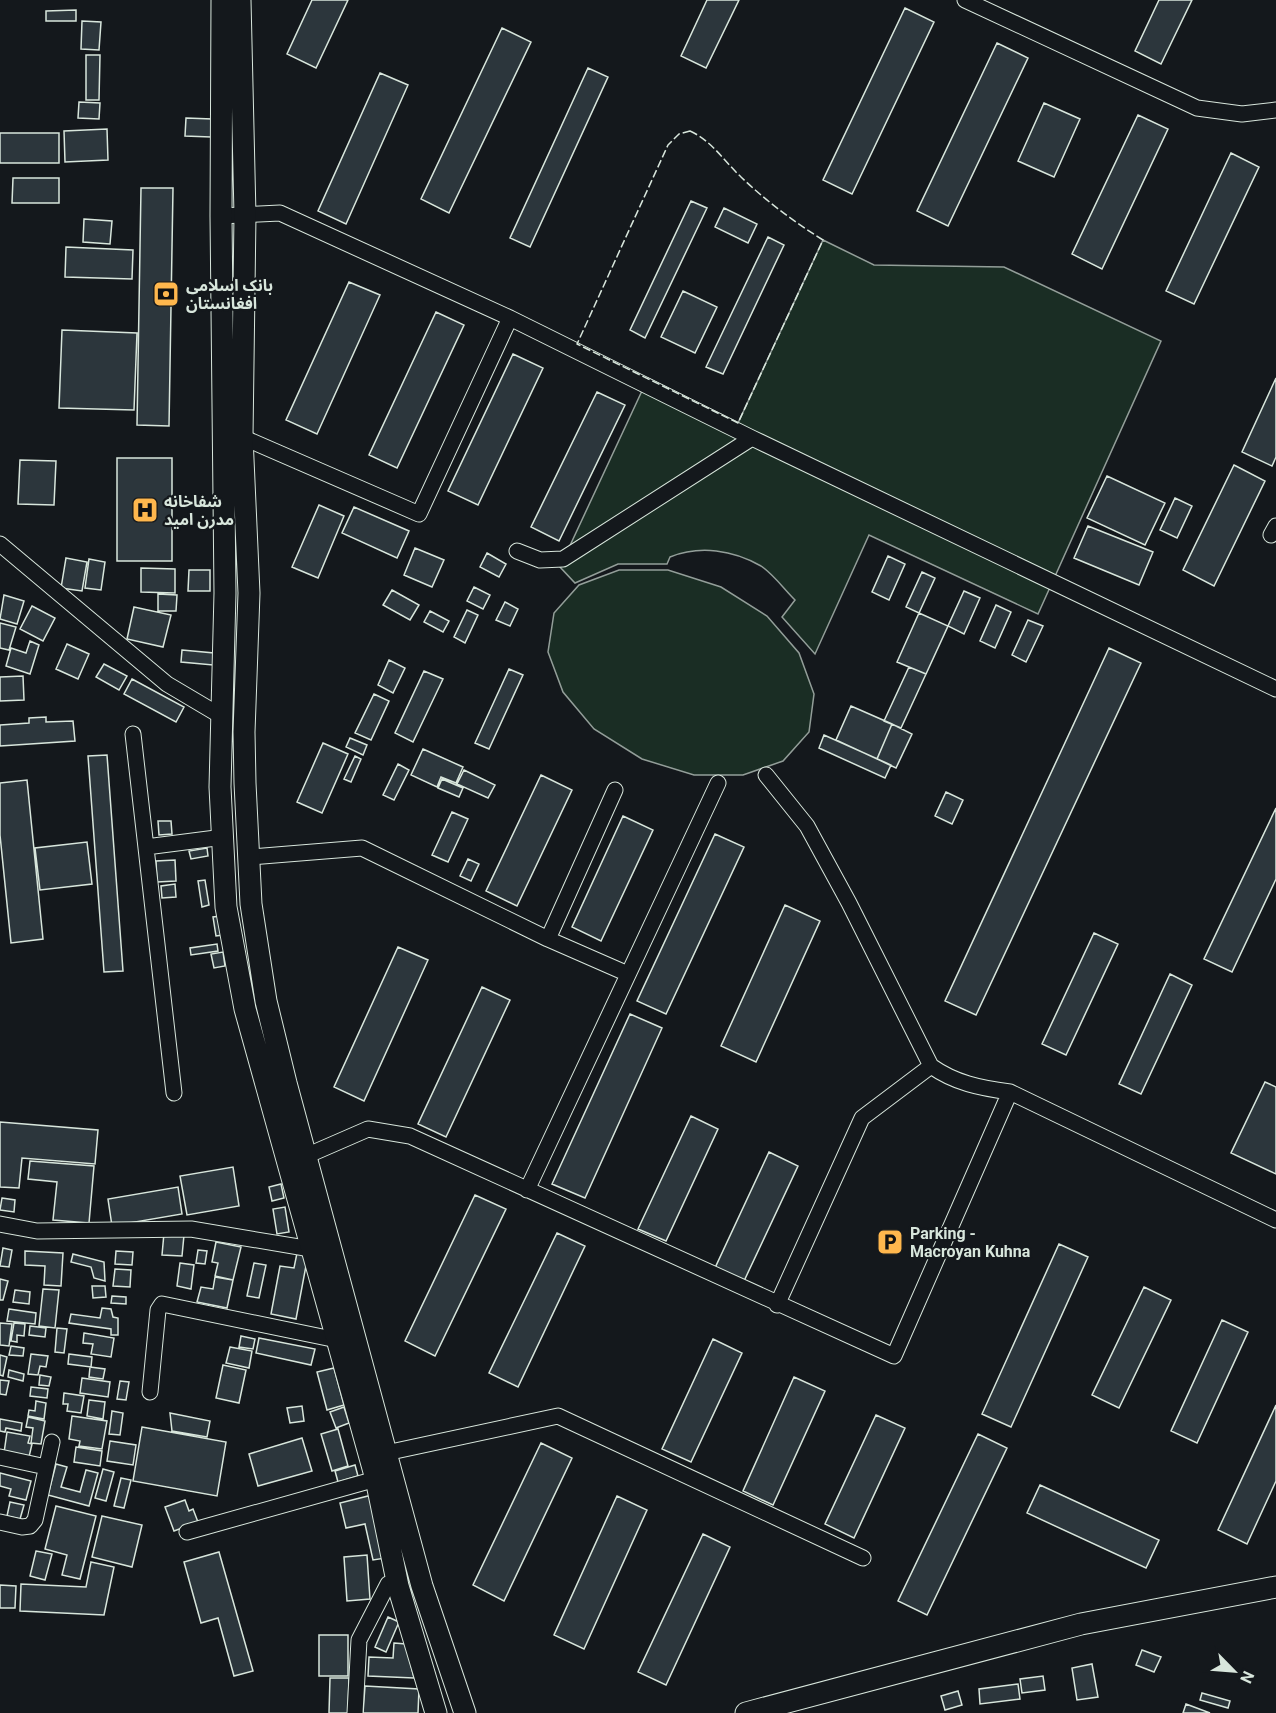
<svg xmlns="http://www.w3.org/2000/svg" width="1276" height="1713" font-family="Roboto,'Noto Sans Arabic',sans-serif">
  <rect width="100%" height="100%" fill="#14181c"/>
  <path fill="#1a2d24" stroke="#939e99" stroke-width="1.5" d="M823,240L874,265L1004,267L1161,341L1038,614L869,535L815,654L782,617L795,600C784,589 773,574 761,566C733,550 700,545 670,557L667,564H618L575,583L560,567L648,378L738,423Z
    M619,570H668L721,587L767,616L799,653L814,694L809,732L783,761L743,775H694L642,759L594,729L563,692L548,652L554,613L579,585Z"/>
  <path fill="#2c363c" stroke="#d8e6dc" stroke-width="1.5" d="M312,0H348L316,68L287,54Z
    M707,0H739L706,68L681,56Z
    M1159,0H1192L1161,64L1135,51Z
    M905,8L934,22L852,194L823,180Z
    M76,10V21H46V11Z
    M82,21L101,22L99,50L81,49Z
    M502,28L531,42L449,213L421,199Z
    M997,43L1028,58L948,226L917,211Z
    M86,55H100L99,100H86Z
    M588,68L608,77L530,247L510,238Z
    M380,73L408,85L346,224L318,211Z
    M79,102L100,103L99,119L78,118Z
    M1044,103L1080,119L1054,177L1018,161Z
    M1138,115L1168,129L1102,269L1072,254Z
    M186,118L212,119L211,137L185,136Z
    M107,129L108,160L65,162L64,131Z
    M0,133H59V163H0Z
    M1231,153L1259,167L1194,304L1166,291Z
    M13,178H59V203H12Z
    M141,188H173L169,426L137,425Z
    M691,201L707,208L645,338L630,330Z
    M724,208L757,224L748,243L715,227Z
    M84,219L112,221L110,244L83,242Z
    M768,237L784,245L723,374L706,367Z
    M66,247L133,250L132,279L65,277Z
    M349,282L380,295L317,434L286,420Z
    M683,291L717,307L695,353L661,337Z
    M436,312L464,325L397,468L369,455Z
    M62,330L137,333L134,410L59,408Z
    M513,354L543,368L478,505L448,491Z
    M1276,378V457L1272,466L1242,452Z
    M597,392L625,405L559,541L531,527Z
    M117,458H172V561H117Z
    M20,460L56,461L54,505L18,504Z
    M1234,465L1265,481L1214,586L1183,570Z
    M1107,476L1165,503L1145,545L1087,518Z
    M1175,498L1192,506L1177,538L1160,530Z
    M319,505L344,516L318,578L292,567Z
    M354,507L409,531L397,558L342,533Z
    M1088,526L1153,552L1139,585L1074,558Z
    M415,548L444,560L432,587L404,575Z
    M487,553L506,564L499,577L480,567Z
    M888,556L905,564L889,600L872,592Z
    M66,558L87,562L82,591L61,588Z
    M89,559L105,562L101,590L85,588Z
    M141,568L175,569V593L141,592Z
    M189,570H210V591H188Z
    M922,572L935,578L919,613L906,607Z
    M474,587L490,595L483,609L467,601Z
    M392,590L419,605L410,620L383,605Z
    M964,591L980,598L964,634L948,626Z
    M158,594L177,595L176,611H158Z
    M4,595L24,601L17,624L0,619Z
    M505,602L518,609L510,626L496,620Z
    M996,605L1011,612L995,648L980,641Z
    M32,606L55,618L43,641L20,629Z
    M134,607L171,615L163,647L127,639Z
    M467,610L478,615L465,643L454,637Z
    M430,611L449,621L443,632L424,622Z
    M919,613L948,626L926,674L897,662Z
    M1028,620L1043,626L1026,662L1012,655Z
    M0,623L16,627L9,650L0,648Z
    M30,641L39,645L30,674L6,666L11,648L26,653Z
    M67,644L89,654L78,679L56,669Z
    M1109,648L1141,663L976,1015L945,1001Z
    M182,650L214,653L213,665L181,662Z
    M389,660L405,668L393,693L378,685Z
    M104,664L127,676L119,690L96,677Z
    M909,667L926,674L901,728L884,721Z
    M509,669L523,675L489,749L475,743Z
    M424,671L443,679L413,742L395,733Z
    M23,676L24,700L0,701V677Z
    M132,679L184,707L176,722L124,694Z
    M374,694L389,701L371,740L355,733Z
    M851,706L892,724L877,759L836,740Z
    M46,717V722L73,721L75,741L0,746V725L29,723V718Z
    M892,724L912,734L896,768L877,759Z
    M824,735L891,765L885,778L819,748Z
    M350,738L367,745L363,755L346,747Z
    M323,743L348,754L322,813L297,802Z
    M423,749L463,767L456,783L441,777L437,787L411,775Z
    M107,755L123,971L104,972L88,756Z
    M355,756L361,759L351,782L344,779Z
    M398,764L409,770L394,800L383,795Z
    M464,770L495,785L488,798L457,784Z
    M541,775L572,790L517,906L486,891Z
    M442,779L463,788L459,797L438,788Z
    M27,780L43,939L11,943L0,835V783Z
    M946,792L963,800L952,824L935,816Z
    M1276,808V879L1232,972L1204,959Z
    M452,812L468,819L448,862L432,855Z
    M623,816L653,830L601,941L572,927Z
    M158,821H171L172,834L159,835Z
    M715,834L744,847L666,1014L637,1001Z
    M87,842L92,884L40,890L35,848Z
    M207,848L208,856L191,859L189,851Z
    M468,859L479,864L471,881L460,876Z
    M175,860L176,881L157,882L156,861Z
    M205,880L209,905L202,907L198,881Z
    M175,884L176,897L162,898L161,886Z
    M785,905L820,921L756,1062L721,1046Z
    M220,916L223,935L216,936L213,917Z
    M1094,933L1118,944L1066,1055L1042,1044Z
    M217,944L218,951L191,955L190,948Z
    M398,947L428,960L364,1101L334,1087Z
    M223,952L225,966L214,968L211,954Z
    M1170,974L1192,985L1141,1094L1119,1084Z
    M482,987L510,1000L446,1137L418,1124Z
    M630,1014L662,1028L585,1198L552,1184Z
    M1265,1082L1276,1087V1174L1231,1153Z
    M691,1116L718,1129L666,1241L638,1229Z
    M0,1122L98,1130L95,1164L22,1158L19,1188L0,1187Z
    M769,1152L798,1166L744,1281L715,1268Z
    M30,1161L94,1166L89,1223L53,1220L57,1182L28,1179Z
    M233,1167L239,1206L187,1215L180,1176Z
    M281,1184L284,1198L272,1201L269,1187Z
    M178,1187L182,1214L112,1226L108,1199Z
    M475,1195L506,1209L435,1356L405,1341Z
    M2,1198L15,1200L14,1212L0,1210Z
    M285,1207L289,1232L277,1234L273,1209Z
    M164,1233L184,1235L182,1256L162,1255Z
    M557,1233L585,1246L518,1387L489,1373Z
    M216,1242L241,1247L233,1280L215,1276L218,1263L212,1262Z
    M1059,1244L1088,1257L1011,1427L982,1414Z
    M3,1248L12,1250L9,1267L0,1266Z
    M198,1250L207,1251L205,1264L196,1263Z
    M25,1251L63,1253L61,1286L44,1285L45,1266L25,1265Z
    M116,1251L133,1252L132,1265L115,1264Z
    M297,1253L308,1255L296,1319L271,1314L280,1266L294,1268Z
    M73,1254L104,1262L105,1281L94,1278L91,1267L71,1262Z
    M180,1263L194,1265L191,1289L177,1286Z
    M254,1263L266,1265L259,1298L247,1296Z
    M115,1269L131,1270L130,1287L113,1286Z
    M215,1277L233,1280L227,1308L197,1302L201,1287L213,1289Z
    M0,1279L8,1281L3,1300H0Z
    M92,1286H105L106,1297L93,1298Z
    M1144,1287L1171,1300L1119,1408L1092,1395Z
    M43,1289L59,1290L55,1328L39,1326Z
    M15,1290L30,1292L29,1304L13,1302Z
    M112,1296L126,1297V1304L111,1303Z
    M102,1308L111,1309L113,1317L118,1318V1335H111V1329L69,1323L71,1314L100,1318Z
    M9,1309L36,1313L35,1324L7,1321Z
    M1222,1320L1248,1332L1197,1443L1171,1431Z
    M0,1323L12,1324L9,1346L0,1345Z
    M14,1323L25,1324L24,1336L17,1335V1342L11,1341Z
    M30,1326L46,1328L45,1337L29,1335Z
    M57,1328L67,1329L64,1353L55,1352Z
    M84,1333L114,1338L111,1357L91,1354L93,1344L83,1343Z
    M241,1336L255,1339L253,1349L239,1347Z
    M259,1338L315,1349L311,1365L256,1353Z
    M713,1339L742,1353L691,1462L662,1449Z
    M11,1346L24,1348L23,1356L9,1355Z
    M230,1347L252,1351L249,1368L226,1363Z
    M31,1354L48,1356L46,1367L40,1366L38,1375L28,1374Z
    M69,1354L92,1357L91,1367L68,1364Z
    M0,1355L7,1357L3,1376L0,1375Z
    M223,1365L246,1370L239,1403L216,1398Z
    M90,1367L105,1369L103,1379L89,1377Z
    M334,1368L344,1405L327,1410L317,1372Z
    M9,1370L24,1374L23,1381L8,1377Z
    M40,1375L51,1377L49,1386L39,1385Z
    M794,1377L825,1391L773,1505L743,1491Z
    M82,1378L110,1382L108,1397L80,1393Z
    M0,1380L9,1381L6,1395L0,1394Z
    M120,1381L129,1382L126,1400L117,1399Z
    M31,1387L48,1389L47,1398L30,1396Z
    M64,1393L84,1396L81,1413L67,1411L68,1404H63Z
    M89,1400L105,1402L103,1419L87,1416Z
    M36,1401L46,1403L44,1419L28,1416L29,1410L35,1411Z
    M1276,1405V1481L1247,1544L1218,1530Z
    M302,1406L304,1421L290,1423L287,1408Z
    M344,1407L349,1423L336,1428L330,1412Z
    M112,1411L123,1413L120,1435L109,1434Z
    M170,1413L210,1421L207,1437L172,1431Z
    M876,1415L905,1428L854,1538L825,1524Z
    M72,1416L107,1421L102,1449L79,1446L80,1441L69,1439Z
    M28,1417L45,1421L41,1444L31,1443L33,1428L26,1427Z
    M0,1419L22,1423L21,1431L6,1428L5,1432L0,1431Z
    M142,1427L226,1442L217,1496L133,1481Z
    M338,1429L348,1466L332,1471L321,1434Z
    M7,1432L30,1436L28,1443L32,1444L29,1457L4,1453Z
    M978,1434L1007,1448L927,1615L898,1601Z
    M302,1438L312,1471L258,1486L249,1454Z
    M110,1441L136,1445L133,1465L107,1461Z
    M541,1443L572,1458L504,1601L473,1585Z
    M76,1447L102,1451L100,1466L74,1462Z
    M56,1464L67,1467L61,1487L80,1492L86,1470L98,1473L89,1506L48,1495Z
    M355,1465L358,1476L338,1482L335,1471Z
    M103,1469L114,1472L106,1501L95,1498Z
    M0,1473L31,1481L26,1500L9,1496L11,1489L0,1486Z
    M121,1478L131,1480L124,1508L114,1506Z
    M1040,1485L1159,1540L1146,1568L1027,1513Z
    M372,1495L386,1558L373,1560L365,1524L346,1528L340,1503Z
    M617,1496L647,1510L584,1649L554,1635Z
    M185,1500L189,1511L193,1509L198,1522L174,1531L165,1507Z
    M10,1502L24,1505L20,1519L7,1516Z
    M56,1506L96,1516L80,1579L62,1575L67,1555L45,1549Z
    M102,1516L142,1525L132,1567L92,1557Z
    M703,1534L730,1547L666,1685L638,1672Z
    M36,1551L52,1554L45,1580L30,1576Z
    M219,1552L253,1671L234,1676L218,1618L201,1623L184,1562Z
    M367,1555L370,1599L347,1601L344,1557Z
    M91,1562L114,1567L104,1615L20,1611L21,1584L86,1587Z
    M0,1585L16,1586L15,1608H0Z
    M388,1617L399,1622L386,1652L375,1647Z
    M319,1635H348V1676H319Z
    M394,1643L406,1644L414,1678L368,1676L369,1657L393,1658Z
    M1142,1650L1161,1657L1154,1672L1136,1665Z
    M1092,1664L1098,1697L1077,1700L1072,1668Z
    M1043,1676L1045,1690L1022,1693L1020,1679Z
    M330,1678H349L348,1713H329Z
    M1018,1684L1020,1699L980,1704L979,1689Z
    M365,1686L419,1689L418,1713H363Z
    M958,1691L962,1705L945,1710L941,1696Z
    M1202,1693L1230,1701L1228,1708L1200,1700Z
    M1186,1704L1210,1713H1183Z"/>
  <g fill="none" stroke-linecap="round" stroke-linejoin="round">
    <g stroke="#d8e6dc" stroke-width="17">
      <path id="street" d="M965,0L1197,108L1242,114L1276,110
        M221,216L280,213L510,318L752,438L1276,689
        M242,437L419,514L510,318
        M1271,535L1276,526
        M0,544L167,684L221,716
        M517,551L540,560L563,559L752,438
        M133,734L174,1093
        M766,775L807,826L849,903L931,1066C955,1083 980,1088 1010,1092L1276,1220
        M146,847L216,838L224,846
        M250,857L362,848L548,939L628,974
        M548,939L615,790
        M306,1156L368,1129L410,1136L894,1356L1010,1092
        M527,1190L718,783
        M0,1224L37,1231L191,1229L311,1249L320,1246
        M777,1305L862,1118L931,1066
        M150,1392L158,1310L162,1304L337,1340
        M386,1453L558,1416L863,1558
        M0,1457L46,1467
        M0,1522L22,1527L30,1526L35,1520L52,1442
        M187,1532L376,1479
        M355,1713L359,1640L388,1584L398,1586"/>
    </g>
    <g stroke="#d8e6dc" stroke-width="23">
      <path id="secondary" d="M222,0L221,216L225,593L220,787L226,907L245,1009L376,1479L398,1586L436,1713
        M240,0L245,215L242,437L249,593L244,732L245,783L251,904L266,1001L286,1083L422,1586L465,1713
        M746,1713L1081,1624L1276,1587"/>
    </g>
    <use href="#street" stroke="#14181c" stroke-width="15"/>
    <use href="#secondary" stroke="#14181c" stroke-width="21"/>
    <path stroke="#d8e6dc" stroke-width="1.5" stroke-dasharray="8 3" stroke-linecap="butt" d="M690,131C712,141 724,161 741,177C766,201 793,221 823,240L738,423L577,344L668,145L679,134Z"/>
  </g>
  <defs>
    <g id="bank-square" transform="scale(1.35)"><rect x="-9" y="-9" width="18" height="18" rx="4" fill="#ffb74d" stroke="#14181c"/><path d="M-6-4H6V4H-6ZM0-2.3a2.3 2.3 0 1 0 0 4.6a2.3 2.3 0 1 0 0-4.6Z" fill="#111"/></g>
    <g id="hospital-square" transform="scale(1.35)"><rect x="-9" y="-9" width="18" height="18" rx="4" fill="#ffb74d" stroke="#14181c"/><path d="M-5-5h3v3.5h4V-5h3V5h-3V1.5h-4V5h-3Z" fill="#111"/></g>
    <g id="parking-square" transform="scale(1.35)"><rect x="-9" y="-9" width="18" height="18" rx="4" fill="#ffb74d" stroke="#14181c"/><path d="M-3.5-5.5H1a3.5 3.5 0 0 1 0 7H-1V5.5H-3.5ZM-1-3.4V-.6H.8a1.4 1.4 0 0 0 0-2.8Z" fill="#111"/></g>
  </defs>
  <g fill-rule="evenodd">
    <use href="#bank-square" x="166" y="294"/>
    <use href="#hospital-square" x="145" y="510"/>
    <use href="#parking-square" x="890" y="1242"/>
  </g>
  <g text-anchor="middle" stroke-width="4.5" stroke-linejoin="round" paint-order="stroke">
    <g font-size="16" font-weight="bold" fill="#d8e6dc" stroke="#14181c" text-anchor="start">
      <text x="186" y="291">بانک اسلامی<tspan x="186" dy="18">افغانستان</tspan></text>
      <text x="164" y="507">شفاخانه<tspan x="164" dy="18">مدرن امید</tspan></text>
      <text x="910" y="1239">Parking -<tspan x="910" dy="18">Macroyan Kuhna</tspan></text>
    </g>
  </g>
  <g transform="translate(1234 1671) rotate(115)" stroke="#14181c" stroke-width="4.5" paint-order="stroke">
  <path d="M0-4.5L10 22L0 15L-10 22Z" fill="#d8e6dc"/>
  <text y="-9" font-size="16" font-weight="bold" text-anchor="middle" fill="#d8e6dc">N</text>
  </g>
</svg>
